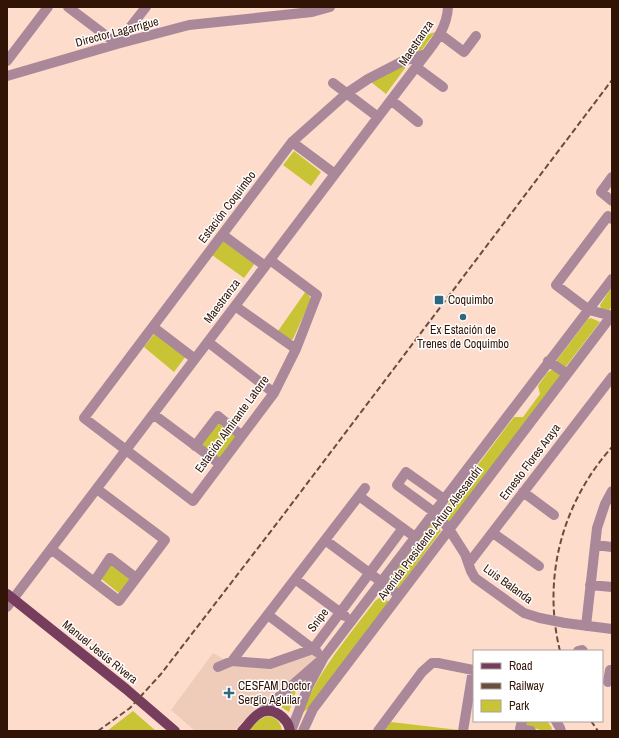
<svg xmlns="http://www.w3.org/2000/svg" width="619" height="738" font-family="'Archivo Narrow',sans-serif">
  <rect width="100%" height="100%" fill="#fddccc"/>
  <path fill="#efccba" d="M311,651L318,657L314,661L262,702L234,731H195L171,710L213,653L232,664L271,666Z"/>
  <path fill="#c9c435" d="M435,32L419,54L411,40Z
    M408,64L386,94L371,82L396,68Z
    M294,151L321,172L311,186L283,165Z
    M223,240L255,263L244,278L212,255Z
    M612,287V306L608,312L601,309L600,305Z
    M306,291L311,299L293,339L290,340L278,331Z
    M591,318L600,322L564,369L557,364V360L588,319Z
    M155,333L186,356L174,372L144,347Z
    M551,370H554L561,375L449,523L443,514V511L514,417H523L540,394L538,386L547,373Z
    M218,421L237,435L219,460L200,446Z
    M434,521L441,531L399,588L396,589L388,581Z
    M112,562L132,578L120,594L99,577Z
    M383,597L389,602L312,706L302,713C318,671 348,637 375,601L379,598Z
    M297,688L289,712L281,707L273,705Z
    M133,711L156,731H107Z
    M267,716C276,717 281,722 282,731H248L259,720Z
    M525,721H547L552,728L551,731H543L525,725Z
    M391,722L459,730L458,731H384Z"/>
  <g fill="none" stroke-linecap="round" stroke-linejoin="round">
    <path stroke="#ab8899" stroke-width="10" d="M68,7L117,44L146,7
      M440,34L464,52L476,36
      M7,61L48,7
      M416,67L443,87
      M7,76L117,44L189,25L312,12L330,7
      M333,83L378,117
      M391,100L418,122
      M292,142L335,174
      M612,177L601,192L612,201
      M612,219L608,216L556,285L589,310L612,316
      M223,235L265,266
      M270,260L317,295L296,349L274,393L193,501L84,418L292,142L347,93L368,79L403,61L426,54
      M235,306L296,349
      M153,327L195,359
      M208,342L274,393
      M548,361L567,374
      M153,414L220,464
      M195,446L218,416L241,435
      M523,492L554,515
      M359,496L415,537
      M444,499L406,472L397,485L434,512L449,529L465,554L471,571L475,578L524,613L540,618
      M493,533L539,566
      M325,540L399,595
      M595,545L612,547
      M51,549L119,601L165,540L97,489
      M469,563L612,377
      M295,579L345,616
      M94,582L110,558L136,578
      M590,585L612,587
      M7,607L416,67C430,48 447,31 448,7
      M268,615L317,652
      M565,623L612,629
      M586,626L597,528L605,504L612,491
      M578,651L582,650L583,651
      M232,661L365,488
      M218,667L232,661L270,664L313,649L403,528
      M608,682L610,670
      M259,714L321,660
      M522,721L520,729L531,731
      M556,721L560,728L561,731
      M291,731L308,687L324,657L612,279
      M303,731L313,709L612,315
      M378,731L422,672L432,663H438L473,670L463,731"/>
    <path stroke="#773d5d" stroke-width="10" d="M7,594L126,689L175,731
      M242,731C247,726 253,717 260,713C273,706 288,718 290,731"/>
    <path stroke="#6b4d3d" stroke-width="2" stroke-dasharray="6 3" stroke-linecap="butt" d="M560,651C542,578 562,503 612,447
      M591,721L598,731
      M98,731L130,708L161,674L281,518L612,80"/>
    <path stroke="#ab8899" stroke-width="10" d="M540,618L565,623"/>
  </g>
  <g fill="#2c6880" stroke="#fff" stroke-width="1.5">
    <rect x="434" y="295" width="10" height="10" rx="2"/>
    <circle cx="463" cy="317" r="4"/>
    <path d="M227 687h4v4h4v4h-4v4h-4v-4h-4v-4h4z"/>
  </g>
  <g text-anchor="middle" stroke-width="3" stroke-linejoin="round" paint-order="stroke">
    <g font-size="12" fill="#311405" stroke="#fff">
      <text transform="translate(117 32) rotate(-15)" y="4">Director Lagarrigue</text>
      <text transform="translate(416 43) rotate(-56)" y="4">Maestranza</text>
      <text transform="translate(227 207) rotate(-53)" y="4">Estación Coquimbo</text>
      <text transform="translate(222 301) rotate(-53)" y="4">Maestranza</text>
      <text transform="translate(232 424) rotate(-54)" y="4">Estación Almirante Latorre</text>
      <text transform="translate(530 462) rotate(-53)" y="4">Ernesto Flores Araya</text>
      <text transform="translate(430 533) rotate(-53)" y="4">Avenida Presidente Arturo Alessandri</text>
      <text transform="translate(508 584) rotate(36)" y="4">Luis Balanda</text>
      <text transform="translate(318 620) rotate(-53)" y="4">Snipe</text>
      <text transform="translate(100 652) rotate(39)" y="4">Manuel Jesús Rivera</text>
    </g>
    <g font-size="12" fill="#311405" stroke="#fff" text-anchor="start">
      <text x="448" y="304">Coquimbo</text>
      <text x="463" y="334" text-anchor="middle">Ex Estación de<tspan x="463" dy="14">Trenes de Coquimbo</tspan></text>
      <text x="238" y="690">CESFAM Doctor<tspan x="238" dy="14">Sergio Aguilar</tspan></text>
    </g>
  </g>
  <rect width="619" height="738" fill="none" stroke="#311405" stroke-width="16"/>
  <rect x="473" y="650" width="130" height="72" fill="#ffffff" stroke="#ada19b"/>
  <rect x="481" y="663" width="20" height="6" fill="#773d5d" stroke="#ada19b"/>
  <text x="509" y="670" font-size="12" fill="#311405">Road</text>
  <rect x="481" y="683" width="20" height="6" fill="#6b4d3d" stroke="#ada19b"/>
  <text x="509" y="690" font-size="12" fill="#311405">Railway</text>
  <rect x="481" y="700" width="20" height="12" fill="#c9c435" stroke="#ada19b"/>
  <text x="509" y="710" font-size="12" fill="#311405">Park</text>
</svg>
